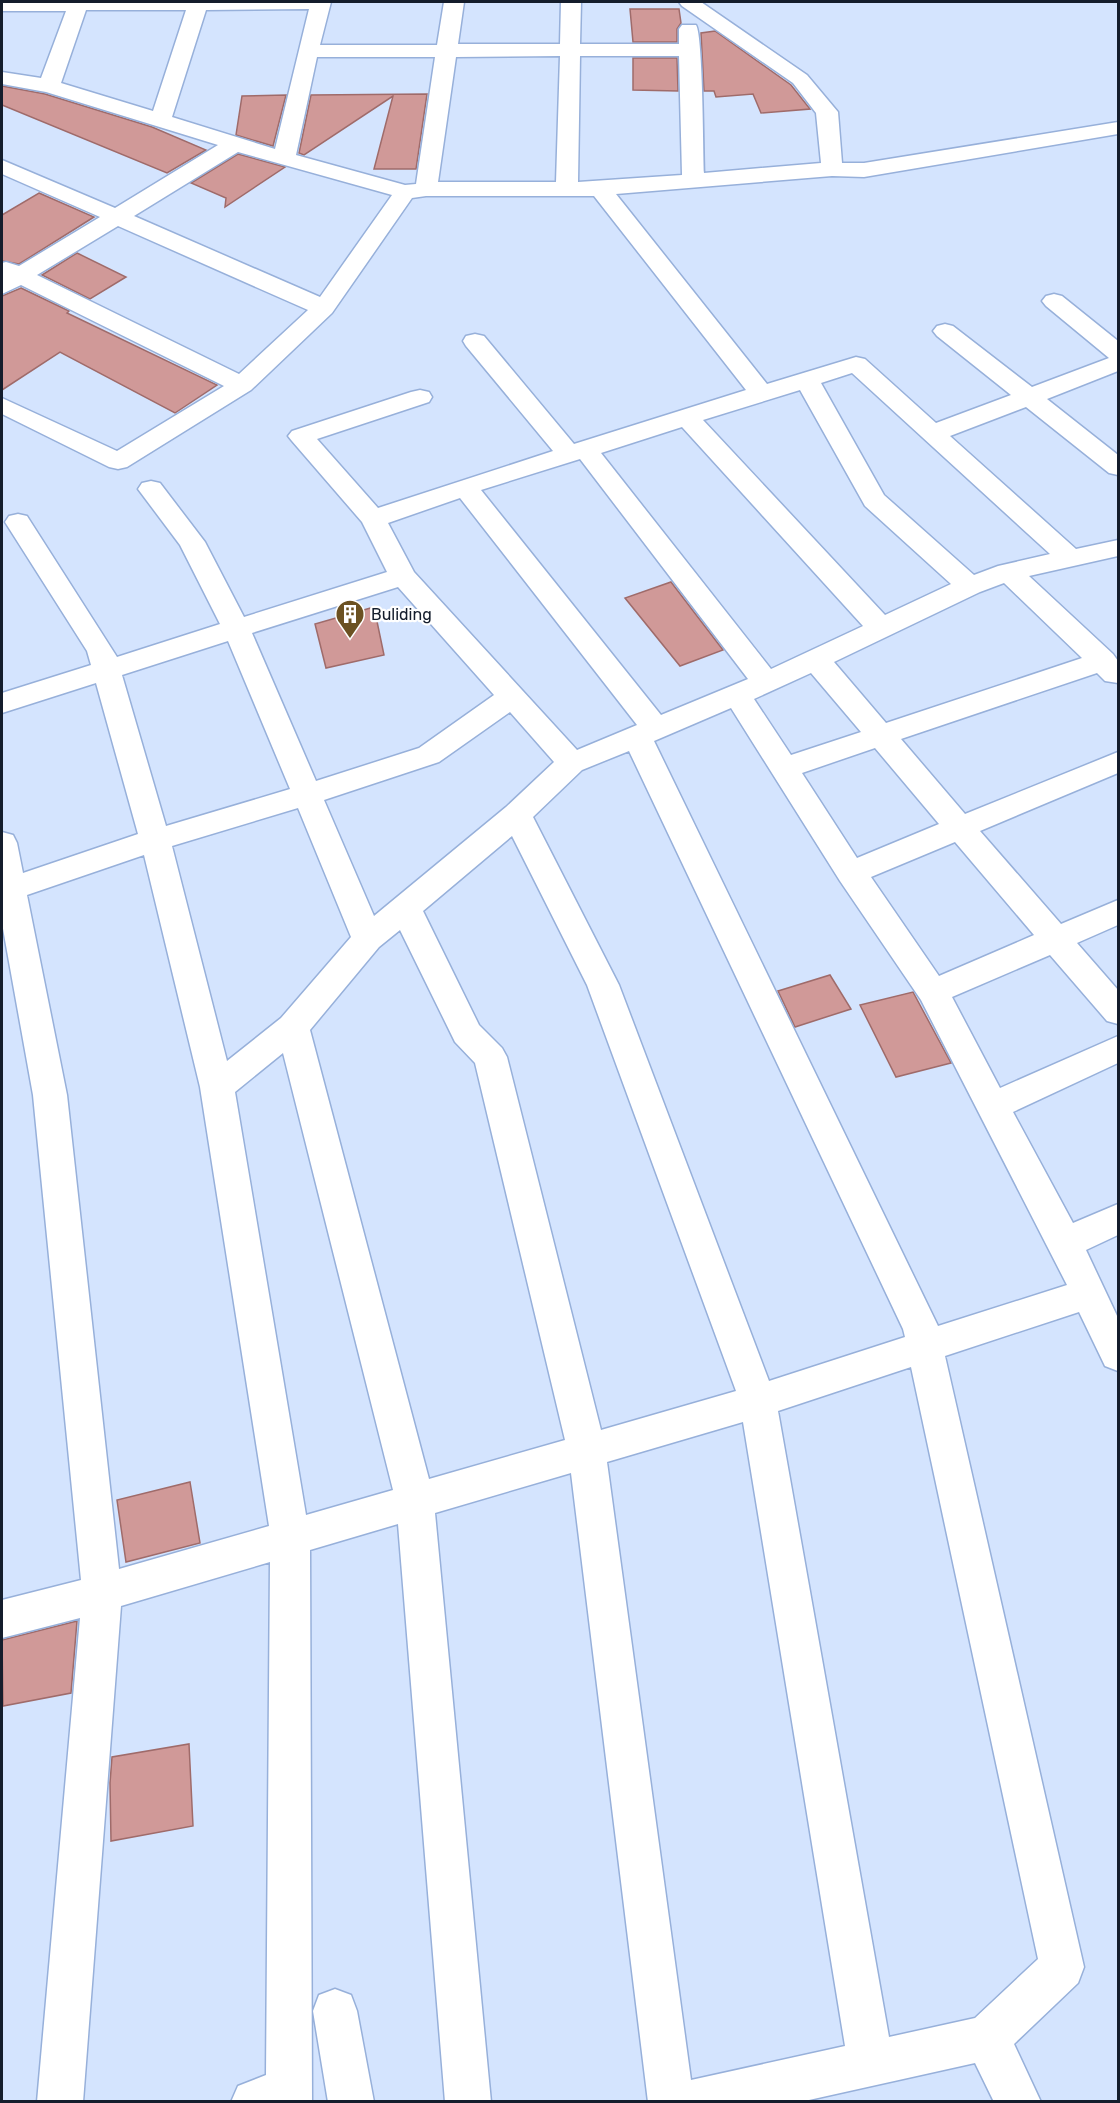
<svg xmlns="http://www.w3.org/2000/svg" width="1120" height="2103" font-family="Rubik,sans-serif">
  <rect width="100%" height="100%" fill="#d4e4fe"/>
  <path fill="#d09998" stroke="#9f6b6a" stroke-width="1.5" d="M630,9H679L681,23L677,29V42H633Z
    M715,31L791,85L810,109L761,113L753,94L716,97L714,91H704L701,33Z
    M633,58H677L678,91L633,90Z
    M2,86L45,94L152,127L206,150L167,173L2,105Z
    M427,94L416,169H374L393,96L304,155L299,153L311,95Z
    M286,95L273,146L236,135L242,96Z
    M238,154L285,167L225,207L226,198L191,183Z
    M39,193L94,217L19,264L2,261V215Z
    M77,253L126,277L90,299L42,275Z
    M21,288L69,311L67,313L217,385L175,413L60,352L2,390V296Z
    M671,582L723,650L680,666L625,598Z
    M374,607L384,655L326,668L315,624Z
    M830,975L851,1009L795,1027L778,991Z
    M913,992L951,1063L896,1077L860,1005Z
    M190,1482L200,1543L126,1562L117,1500Z
    M77,1621L71,1693L3,1706L2,1640Z
    M189,1744L193,1826L111,1841L110,1783L112,1757Z"/>
  <g fill="none" stroke-linecap="round" stroke-linejoin="round">
    <g stroke="#97b0da" stroke-width="3">
      <path id="street" d="M2,2H331L320,45H437L444,2H464L458,44H560L561,2H581L580,44H679V29L682,25H696C703,35 703,151 704,173L821,163L816,113L793,83L682,6L679,2H701L807,75L838,112L842,163H864L1118,122V134L864,177L832,176L616,194L767,384L856,357L865,359L936,423L1011,395L937,336L933,331L937,326L945,324L953,326L1032,387L1109,358L1046,306L1042,301L1046,296L1054,294L1062,296L1118,341V371L1047,399L1118,455V475L1109,473L1026,407L950,436L1076,549L1118,540V556L1029,576L1113,654L1118,661V683L1105,681L1097,673L901,739L965,814L1118,752V773L980,831L1061,924L1118,900V925L1077,943L1118,990V1024L1107,1021L1050,955L952,997L1000,1088L1118,1036V1063L1013,1112L1073,1223L1118,1204V1235L1086,1250L1118,1318V1371L1105,1366L1079,1312L945,1356L1084,1967L1078,1983L1014,2044L1041,2102H994L975,2063L800,2102H648L571,1473L435,1513L491,2102H445L398,1524L310,1550L312,2102H231L238,2086L266,2075L270,1562L121,1606L83,2102H37L80,1618L2,1638V1600L81,1580L33,1095L2,923V832L13,835L17,843L23,873L138,834L96,683L2,713V693L91,665L87,651L5,522L9,516L18,514L27,516L117,657L220,624L180,545L138,489L142,483L151,481L160,483L205,542L244,617L387,572L362,522L292,441L288,436L292,431L411,392L420,390L429,392L432,397L429,402L317,439L378,508L553,451L466,346L463,341L466,336L475,334L484,336L574,444L746,390L594,196H426L412,198L332,313L251,390L127,467L118,469L109,467L2,414V398L117,451L224,386L21,285L2,294V263L6,262L19,266L100,217L2,174V160L115,208L218,145L46,92L2,84V72L41,78L66,11H2ZM309,9L275,149L172,117L206,10ZM86,10H186L153,111L61,83ZM560,56L556,182H438L456,57ZM580,56H679L682,175L578,182ZM317,57H435L416,184L405,185L296,155ZM238,152L392,195L320,297L134,216ZM118,226L308,310L239,374L37,275ZM852,373L1050,554L998,566L974,575L884,495L821,383ZM800,390L865,506L951,584L885,615L703,420ZM682,427L863,626L771,669L601,453ZM580,459L748,679L661,715L481,490ZM460,498L637,725L577,750L414,572L388,523ZM1004,583L1082,658L886,723L834,662L980,592ZM398,587L494,695L419,748L316,781L252,633ZM228,641L290,789L166,826L122,675ZM811,673L861,732L791,755L754,699ZM731,708L840,881L921,1000L1067,1285L938,1326L654,741ZM510,712L554,762L506,807L374,916L324,800L439,762ZM875,748L939,824L857,858L802,773ZM629,751L903,1329L905,1337L769,1381L619,985L533,817L582,770ZM298,808L351,937L281,1018L227,1061L172,846ZM512,836L587,985L736,1391L601,1430L507,1057L502,1048L479,1025L423,911ZM955,842L1034,935L939,976L871,877ZM144,855L200,1087L269,1526L119,1569L67,1095L27,895ZM400,930L455,1042L475,1063L565,1440L429,1479L310,1030L379,947ZM283,1053L393,1490L306,1515L235,1092ZM911,1367L1038,1959L975,2018L889,2037L778,1411ZM743,1422L845,2046L691,2080L607,1462Z
        M335,1989L351,1995L357,2011L374,2102H328L313,2011L319,1995Z"/>
    </g>
    <use href="#street" fill="#fff" fill-rule="evenodd"/>
  </g>
  <defs>
    <g id="building-pin" transform="scale(1.5)"><path d="M0 17L-7.5 6A9.5 9.5 0 1 1 7.5 6Z" fill="#6b5122" stroke="#fff"/><path d="M-4-6H4V6H1V3H-1V6H-4ZM-2.5-4.3h1.7v1.8h-1.7ZM.8-4.3h1.7v1.8H.8ZM-2.5-1h1.7V.8h-1.7ZM.8-1h1.7V.8H.8Z" fill="#fff"/></g>
  </defs>
  <g fill-rule="evenodd">
    <use href="#building-pin" x="350" y="614"/>
  </g>
  <g text-anchor="middle" stroke-width="4.5" stroke-linejoin="round" paint-order="stroke">
    <g font-size="16" fill="#141d2c" stroke="#fff" text-anchor="start">
      <text x="371" y="620">Buliding</text>
    </g>
  </g>
  <rect width="1120" height="2103" fill="none" stroke="#141d2c" stroke-width="6"/>
</svg>
